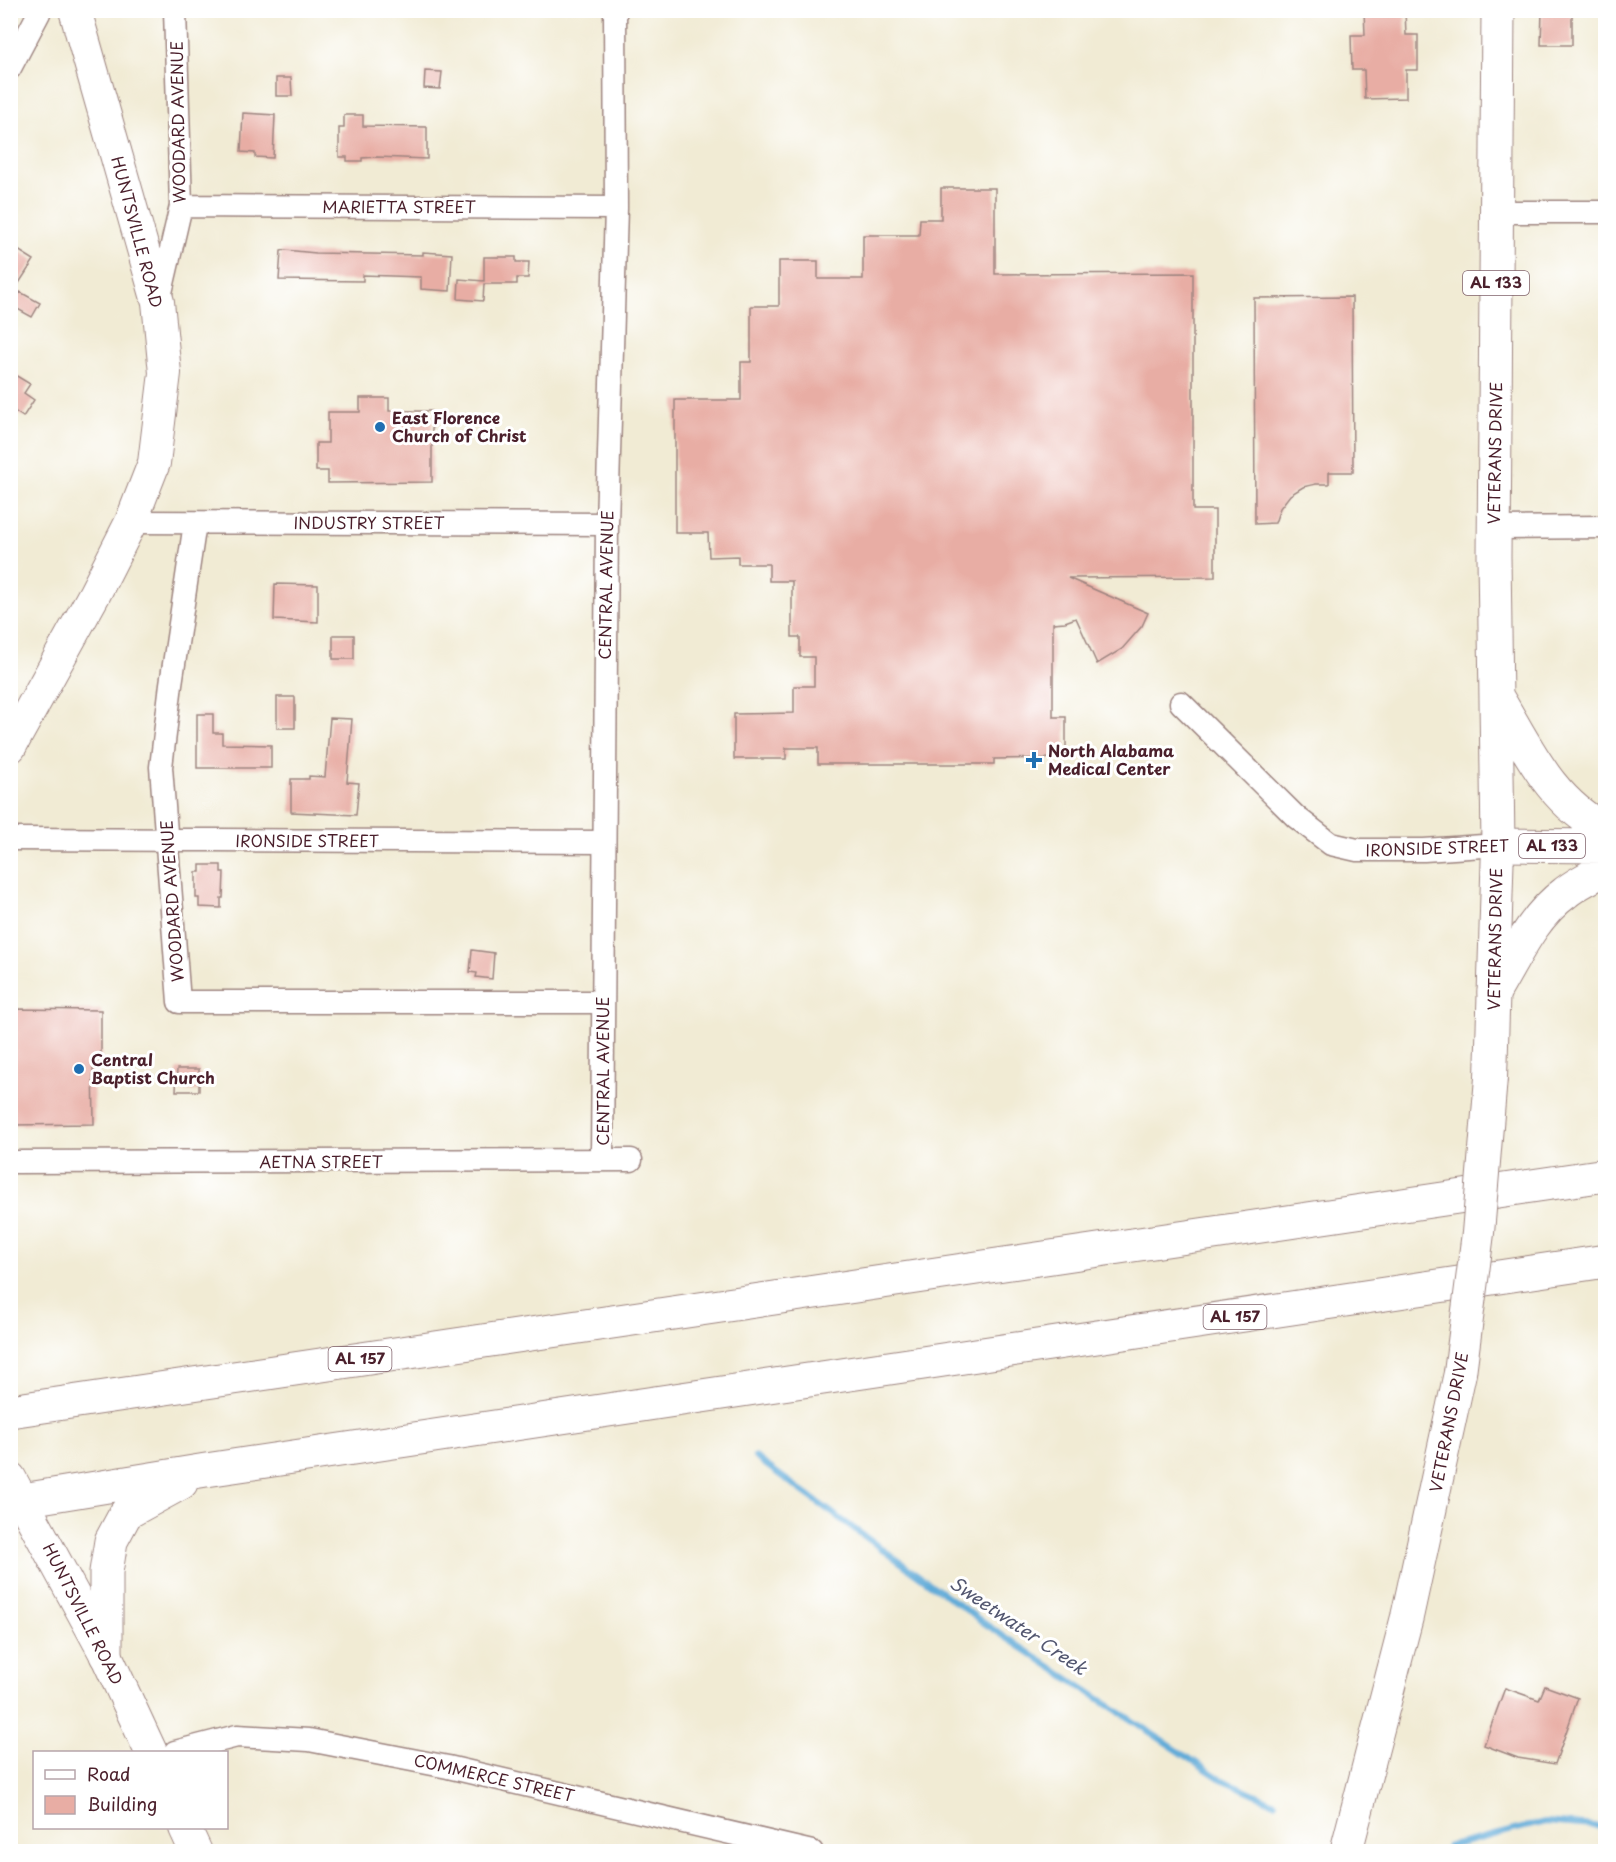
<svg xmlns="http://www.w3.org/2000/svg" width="1616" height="1862" font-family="'Playpen Sans',sans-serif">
  <rect width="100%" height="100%" fill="#fff"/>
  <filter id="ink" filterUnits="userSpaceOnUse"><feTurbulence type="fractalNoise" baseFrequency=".0167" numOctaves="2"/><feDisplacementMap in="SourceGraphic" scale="12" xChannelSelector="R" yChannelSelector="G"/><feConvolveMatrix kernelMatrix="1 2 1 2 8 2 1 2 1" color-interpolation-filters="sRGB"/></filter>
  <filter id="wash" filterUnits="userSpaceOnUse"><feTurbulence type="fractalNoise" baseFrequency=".008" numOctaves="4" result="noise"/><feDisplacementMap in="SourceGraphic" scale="24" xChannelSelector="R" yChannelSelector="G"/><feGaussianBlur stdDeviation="1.35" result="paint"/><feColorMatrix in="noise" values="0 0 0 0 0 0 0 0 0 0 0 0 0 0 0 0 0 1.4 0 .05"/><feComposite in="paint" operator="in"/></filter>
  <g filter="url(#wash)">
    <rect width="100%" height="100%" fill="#f1ebd4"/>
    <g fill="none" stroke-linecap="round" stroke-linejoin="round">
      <path stroke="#60abd8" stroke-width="6" d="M755,1457L987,1625L1221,1779L1275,1803
        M1447,1847L1545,1822L1606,1827"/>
    </g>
    <g id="blocks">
      <path fill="#e8ada4" d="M1364,10H1405L1406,35H1418V70H1406V98L1365,99L1364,70H1352L1351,35H1365Z
        M1542,10H1572V45H1541Z
        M425,71L442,72L440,89L424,88Z
        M276,78H291L292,96H276Z
        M243,113L275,115L273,158L255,157V153L241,152Z
        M344,115H363V126L427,127V159L377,157L362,158V161H347V157H339V128H344Z
        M941,188H995V274L1193,273V510H1215V577L1068,578L1148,613L1142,626L1122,649L1097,664L1076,618L1065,622L1053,623V717H1066V758L994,759V764H818V748H786V759H734V714L794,713V686H814V657H800V637H792V581H769V564H738V556L709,557L708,533H675V400H741V362H751V306H779V261H818V279H863V235H919L920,219H941Z
        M10,245L34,260L10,297Z
        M285,250L316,253L423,255V252L452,254L450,291L421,289V277L363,275V281L279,280L281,251Z
        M484,257H516V262H529L528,278H517V284H484L483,301L458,299L459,279L484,281Z
        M20,292L40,303L32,317L12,306Z
        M1352,297L1353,472H1329V484H1316L1303,487L1290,495L1280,508L1275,523L1255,524L1254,298Z
        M10,372L30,384L24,393L34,400L23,417L13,410L10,415Z
        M360,398H389V411H432V482L328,483V471H316V443H328V412H360Z
        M275,584L318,585V622L274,620Z
        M333,635H354V659H333Z
        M277,697H295V728H277Z
        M197,714H213V733H222V744L271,745V768H197Z
        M330,718L352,719L347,782L359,783L356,815L291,812V779H309V776L325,777Z
        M200,865H221V872H224L223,898H221V908L199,907V898H196V872H200Z
        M472,950L494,953L492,979L476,977L477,973L470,972Z
        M10,1009L101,1010V1063H93L94,1124L10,1125Z
        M177,1069H199V1091H176Z
        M1545,1686L1578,1698L1555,1764L1518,1758L1484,1745L1505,1688L1539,1700Z"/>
    </g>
  </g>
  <g filter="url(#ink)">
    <use href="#blocks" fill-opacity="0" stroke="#9e8580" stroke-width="1.5"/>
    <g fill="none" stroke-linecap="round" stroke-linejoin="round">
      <g stroke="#9e8580" stroke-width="25">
        <path id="street" d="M10,68L39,13
          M181,206L616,208
          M1497,212H1606
          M159,301L181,206L175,10
          M131,522L607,524
          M195,523L171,684L161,767L179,1002H603
          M1494,528L1606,527
          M1181,703L1296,817L1331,844L1357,850H1424L1498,845
          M10,839L604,842
          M602,1159L607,524L616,208L615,10
          M10,1162L631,1160
          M175,1752L237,1736L309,1740L448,1767L812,1852"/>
      </g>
      <g stroke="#9e8580" stroke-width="34">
        <path id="secondary" d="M10,747L95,593L131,522L154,463L165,373L158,302L75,10
          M1491,1078L1498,845
          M10,1478L106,1655L151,1752
          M185,1828L196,1852
          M1346,1852L1407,1617L1460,1373"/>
      </g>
      <g stroke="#9e8580" stroke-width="35">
        <path id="primary" d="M1498,10L1494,556L1498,845L1606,846
          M1498,699C1528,749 1551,803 1606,830
          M1494,992C1515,957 1532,917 1565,893C1577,883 1592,876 1606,869"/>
      </g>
      <g stroke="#9e8580" stroke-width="35">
        <path id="highway" d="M10,1411L1606,1175
          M10,1502L206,1470L1606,1261
          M106,1655V1572L111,1541L126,1513L181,1483"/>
      </g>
      <use href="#street" stroke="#fff" stroke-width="22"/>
      <use href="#secondary" stroke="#fff" stroke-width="32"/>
      <use href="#primary" stroke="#fff" stroke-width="33"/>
      <use href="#highway" stroke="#fff" stroke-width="33"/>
      <g stroke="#9e8580" stroke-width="34" stroke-linecap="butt">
        <path id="secondary-bridge" d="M1460,1373L1478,1233L1491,1078"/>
      </g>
      <use href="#secondary-bridge" stroke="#fff" stroke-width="32"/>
    </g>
  </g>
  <g fill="#1f6fb2" stroke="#fff" stroke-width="2">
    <circle cx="380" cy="427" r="6"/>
    <path d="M1031 751h6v6h6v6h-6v6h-6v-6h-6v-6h6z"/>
    <circle cx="79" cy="1069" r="6"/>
  </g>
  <g text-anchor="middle" stroke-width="6" stroke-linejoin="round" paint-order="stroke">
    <g fill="#fff" stroke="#80626b" stroke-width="1.5">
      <rect x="1463" y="271" width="66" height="24" rx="4.5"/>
      <rect x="1519" y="834" width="66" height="24" rx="4.5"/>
      <rect x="1203.5" y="1305" width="63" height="24" rx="4.5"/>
      <rect x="328.5" y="1347" width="63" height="24" rx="4.5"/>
    </g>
    <g font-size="15" font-weight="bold" fill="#4a1f2b">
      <text x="1496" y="288">AL 133</text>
      <text x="1552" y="851">AL 133</text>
      <text x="1235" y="1322">AL 157</text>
      <text x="360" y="1364">AL 157</text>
    </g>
    <g font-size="16" fill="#4a1f2b" stroke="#fff">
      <text transform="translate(178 122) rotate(-91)" y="6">WOODARD AVENUE</text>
      <text x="399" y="213">MARIETTA STREET</text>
      <text transform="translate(137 232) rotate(75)" y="6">HUNTSVILLE ROAD</text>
      <text transform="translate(1495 453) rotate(-89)" y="6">VETERANS DRIVE</text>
      <text x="369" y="529">INDUSTRY STREET</text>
      <text transform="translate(606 585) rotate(-89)" y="6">CENTRAL AVENUE</text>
      <text x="307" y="847">IRONSIDE STREET</text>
      <text transform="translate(1437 848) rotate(-2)" y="6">IRONSIDE STREET</text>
      <text transform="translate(172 901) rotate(-94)" y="6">WOODARD AVENUE</text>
      <text transform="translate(1495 939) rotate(-89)" y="6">VETERANS DRIVE</text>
      <text transform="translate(603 1071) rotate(-90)" y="6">CENTRAL AVENUE</text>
      <text x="321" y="1168">AETNA STREET</text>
      <text transform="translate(1449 1422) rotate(-79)" y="6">VETERANS DRIVE</text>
      <text transform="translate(83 1614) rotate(63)" y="6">HUNTSVILLE ROAD</text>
      <text transform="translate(494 1778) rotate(13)" y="6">COMMERCE STREET</text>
    </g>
    <g font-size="16" font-weight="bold" fill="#4a1f2b" stroke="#fff" text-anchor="start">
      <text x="392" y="424">East Florence<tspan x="392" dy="18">Church of Christ</tspan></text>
      <text x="1048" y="757">North Alabama<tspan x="1048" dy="18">Medical Center</tspan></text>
      <text x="91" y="1066">Central<tspan x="91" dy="18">Baptist Church</tspan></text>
    </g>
    <g font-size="18" font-style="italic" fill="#535770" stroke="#fff">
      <text transform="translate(1018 1626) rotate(34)" y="6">Sweetwater Creek</text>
    </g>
  </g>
  <rect width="1616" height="1862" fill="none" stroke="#fff" stroke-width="36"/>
  <rect x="33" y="1751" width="195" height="78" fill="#ffffff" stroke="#b7a5aa" stroke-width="1.5"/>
  <rect x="45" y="1770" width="30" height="9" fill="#ffffff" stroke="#b7a5aa" stroke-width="1.5"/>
  <text x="87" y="1781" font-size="18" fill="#4a1f2b">Road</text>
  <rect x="45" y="1796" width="30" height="18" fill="#e8ada4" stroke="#b7a5aa" stroke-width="1.5"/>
  <text x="87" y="1811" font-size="18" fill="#4a1f2b">Building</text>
</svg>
